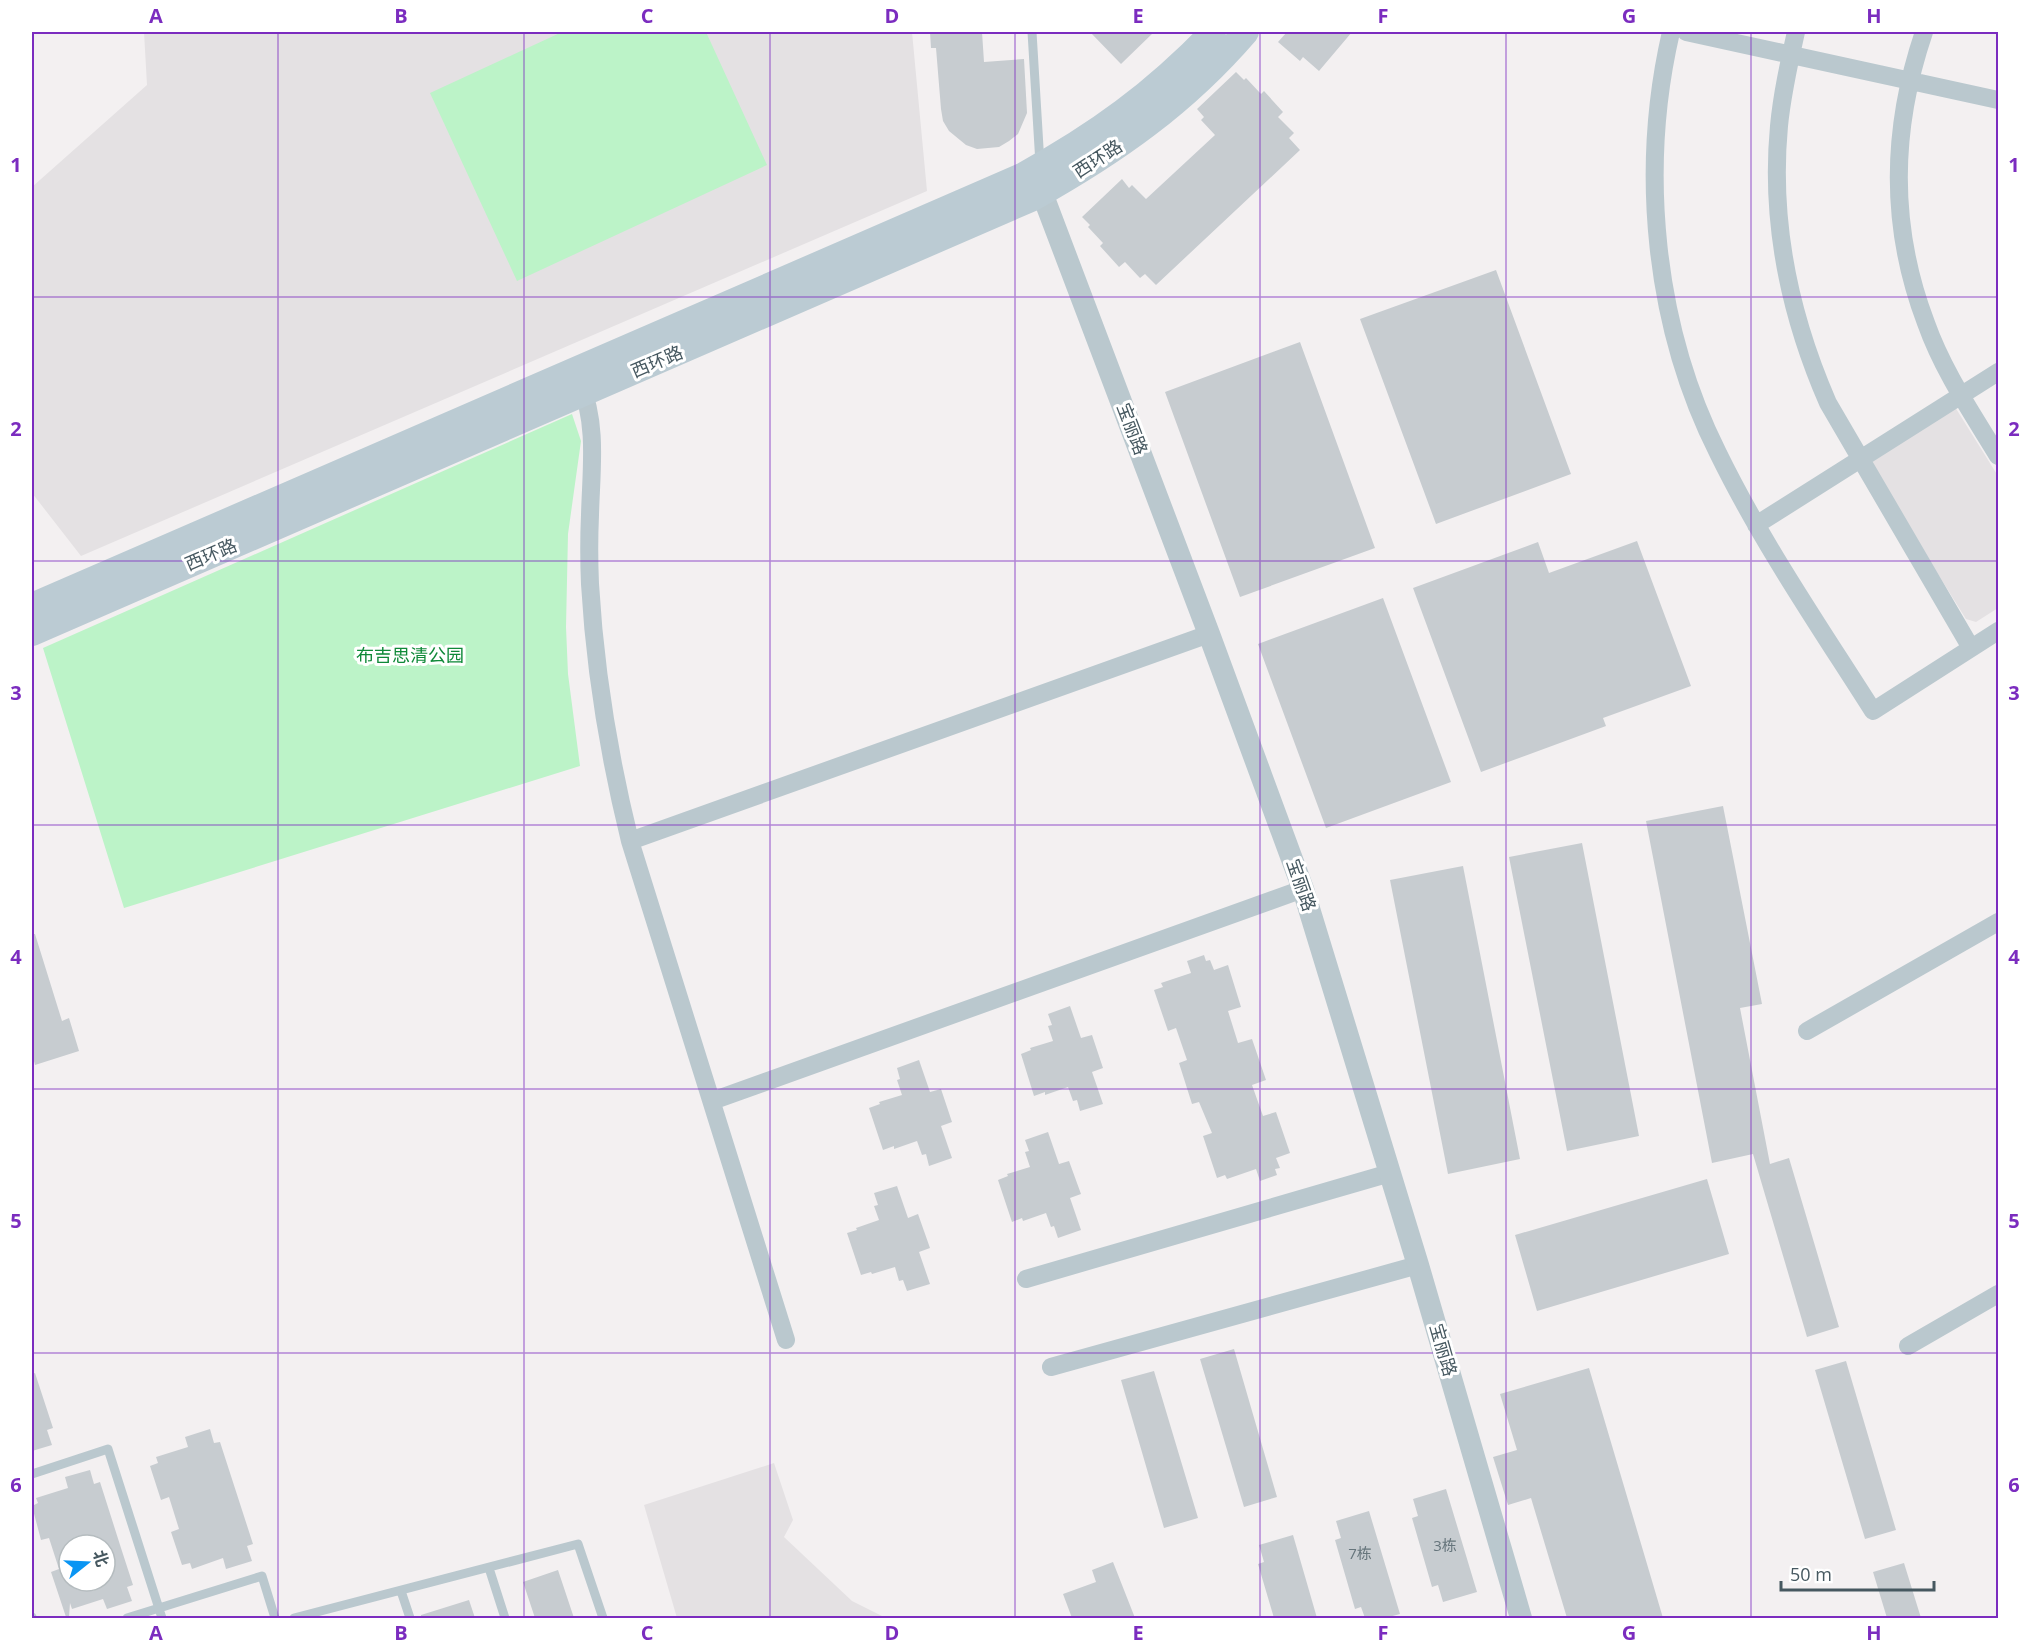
<svg xmlns="http://www.w3.org/2000/svg" width="2030" height="1650" font-family="'Open Sans','Noto Sans SC',sans-serif">
  <rect width="100%" height="100%" fill="#f3f0f1"/>
  <path fill="#e4e1e3" d="M144,32H912L927,191L81,556L32,493V187L147,85Z
    M1955,407L1998,476V608L1976,622L1966,619L1868,462Z
    M774,1463L793,1520L784,1537L852,1601L886,1618H677L644,1505Z"/>
  <path fill="#bcf3c8" d="M562,32H706L767,165L517,281L430,93Z
    M572,414L581,441L568,534L566,627L568,674L580,766L124,908L43,648Z"/>
  <path fill="#c7ccd0" fill-rule="evenodd" d="M930,32H982L984,62L1024,59L1027,113L1018,134L1009,141L999,147L977,149L966,145L949,131L943,121L941,109L936,48H931Z
    M1090,32H1154L1121,64Z
    M1287,32H1352L1319,71L1303,57L1300,61L1278,42Z
    M1236,72L1244,80L1246,78L1261,94L1264,91L1283,112L1278,117L1294,133L1289,138L1300,150L1156,285L1145,274L1140,278L1125,262L1119,267L1100,246L1103,243L1088,227L1090,225L1082,217L1122,179L1129,188L1132,185L1146,199L1215,135L1201,120L1204,117L1197,109Z
    M1496,270L1571,474L1436,524L1360,319Z
    M1300,342L1375,548L1240,597L1165,392Z
    M1637,541L1691,686L1603,718L1606,726L1481,772L1413,588L1538,542L1549,573Z
    M1383,598L1451,782L1326,828L1258,644Z
    M1723,806L1762,1004L1740,1008L1770,1164L1789,1158L1839,1327L1807,1337L1753,1154L1712,1163L1646,821Z
    M1582,843L1639,1136L1567,1151L1509,857Z
    M1463,866L1520,1159L1448,1174L1390,880Z
    M32,934H35L62,1021L69,1018L79,1051L35,1065L32,1053Z
    M1204,955L1206,961L1210,960L1214,970L1228,965L1241,1007L1228,1011L1238,1043L1252,1039L1266,1080L1252,1085L1263,1116L1276,1112L1290,1153L1276,1158L1280,1168L1275,1169L1277,1175L1260,1181L1256,1169L1227,1179L1225,1175L1217,1178L1203,1136L1212,1133L1199,1102L1192,1104L1179,1063L1187,1060L1176,1028L1168,1031L1154,990L1163,987L1161,983L1191,973L1187,961Z
    M1070,1006L1081,1038L1092,1035L1103,1068L1092,1072L1103,1104L1080,1111L1077,1100L1073,1101L1068,1087L1045,1095V1092L1034,1096L1021,1054L1031,1050L1030,1048L1053,1041L1048,1026L1052,1025L1048,1014Z
    M919,1060L930,1092L941,1089L952,1122L941,1126L952,1158L929,1166L926,1154L922,1155L917,1141L894,1149V1146L883,1150L869,1108L880,1104L879,1102L902,1095L897,1080L900,1079L897,1068Z
    M1048,1132L1059,1164L1069,1161L1081,1194L1070,1198L1081,1230L1058,1238L1054,1226L1051,1227L1046,1213L1023,1221L1022,1218L1012,1222L998,1180L1008,1176L1007,1174L1030,1167L1025,1152L1029,1151L1025,1140Z
    M1707,1179L1729,1254L1537,1311L1515,1235Z
    M897,1186L908,1218L918,1214L930,1248L919,1252L930,1284L907,1291L903,1280L899,1281L895,1267L872,1274L871,1272L861,1275L847,1233L857,1230L856,1228L879,1220L874,1206L878,1205L874,1193Z
    M1234,1349L1277,1497L1244,1507L1200,1359Z
    M1846,1361L1896,1530L1865,1539L1815,1370Z
    M1589,1368L1663,1618H1567L1531,1498L1508,1505L1493,1457L1517,1450L1500,1394Z
    M1154,1371L1198,1518L1164,1528L1121,1380Z
    M35,1373L53,1428L47,1430L52,1445L32,1451V1374Z
    M210,1429L214,1443L220,1442L253,1544L247,1546L252,1561L226,1569L223,1558L192,1569L190,1563L182,1565L171,1532L179,1529L169,1497L161,1500L150,1466L158,1463L156,1457L188,1447L185,1437Z
    M90,1470L94,1484L100,1482L121,1548L133,1585L127,1587L132,1601L107,1609L103,1599L72,1609L70,1603L69,1617H66L51,1572L59,1569L49,1538L41,1540L32,1506L38,1503L36,1498L68,1488L65,1477ZM69,1545H105V1581H69Z
    M1446,1489L1477,1592L1443,1602L1438,1585L1432,1587L1412,1518L1418,1516L1413,1499Z
    M1369,1511L1400,1614L1385,1618H1365L1361,1607L1355,1609L1335,1540L1341,1538L1336,1521Z
    M1293,1535L1317,1618H1274L1258,1564L1264,1562L1259,1545Z
    M1113,1562L1135,1618H1072L1063,1594L1096,1582L1092,1570Z
    M1904,1563L1921,1618H1887L1873,1572Z
    M558,1570L574,1618H535L523,1582Z
    M469,1600L475,1618H421V1615Z"/>
  <g fill="none" stroke-linecap="round" stroke-linejoin="round">
    <path stroke="#bac8ce" stroke-width="9" d="M1032,32L1040,164
      M32,1474L108,1449L162,1618
      M489,1568L505,1618
      M401,1591L410,1618
      M32,1617V1618
      M127,1618L262,1576L275,1618
      M294,1618L578,1544L603,1618"/>
    <path stroke="#bac8ce" stroke-width="18" d="M1671,32C1639,170 1654,326 1718,453C1762,543 1819,626 1873,711L1998,631
      M1686,32L1998,100
      M1796,32C1789,63 1782,94 1779,126C1770,222 1790,316 1828,403L1971,648
      M1924,32C1891,129 1889,226 1926,323C1943,371 1972,413 1998,456
      M580,383C598,424 591,472 590,515C589,537 589,561 590,584C595,671 609,756 630,841L786,1340
      M1756,525L1998,372
      M630,841L1209,634
      M1807,1031L1998,922
      M712,1101L1303,889
      M1026,1279L1390,1173
      M1908,1346L1998,1294
      M1051,1367L1418,1265"/>
    <path stroke="#bac8ce" stroke-width="22" d="M1041,175L1042,193L1209,634L1303,889L1418,1265L1521,1618"/>
    <path stroke="#bbcbd3" stroke-width="26" d="M32,606L1022,176C1098,134 1153,94 1213,32
      M32,633L1033,198C1115,152 1184,104 1246,32"/>
  </g>
  <path fill="none" stroke="#7b2cbf" stroke-width="1.5" stroke-opacity="0.55" d="M278,32V1618M524,32V1618M770,32V1618M1015,32V1618M1260,32V1618M1506,32V1618M1751,32V1618M32,297H1998M32,561H1998M32,825H1998M32,1089H1998M32,1353H1998"/>
  <g text-anchor="middle" stroke-width="6" stroke-linejoin="round" paint-order="stroke">
    <g font-size="15" fill="#66757c">
      <text x="1445" y="1551">3栋</text>
      <text x="1360" y="1559">7栋</text>
    </g>
    <g font-size="18" fill="#465860" stroke="#fff">
      <text transform="translate(1098 159) rotate(-33)" y="6">西环路</text>
      <text transform="translate(657 362) rotate(-23)" y="6">西环路</text>
      <text transform="translate(1132 429) rotate(69)" y="6">宝丽路</text>
      <text transform="translate(211 555) rotate(-23)" y="6">西环路</text>
      <text transform="translate(1301 885) rotate(71)" y="6">宝丽路</text>
      <text transform="translate(1443 1350) rotate(74)" y="6">宝丽路</text>
    </g>
    <g font-size="18" fill="#0f8938" stroke="#fff">
      <text x="410" y="662">布吉思清公园</text>
    </g>
  </g>
  <rect width="2030" height="1650" fill="none" stroke="#ffffff" stroke-width="66"/>
  <g transform="translate(87 1563) rotate(72)"><circle r="28" fill="#ffffff" stroke="#b5bcbf" stroke-width="1.5"/>
  <path d="M0-4.5L10 22L0 15L-10 22Z" fill="#0a95f3"/>
  <text y="-9" font-size="16" font-weight="bold" text-anchor="middle" fill="#465860">北</text>
  </g>
  <path d="M1781 1581v9h153v-9" fill="none" stroke="#465860" stroke-width="3"/>
  <text x="1790" y="1581" font-size="18" fill="#465860" stroke="#ffffff" stroke-width="4.5" paint-order="stroke">50 m</text>
  <rect x="33" y="33" width="1964" height="1584" fill="none" stroke="#7b2cbf" stroke-width="2"/>
  <g font-size="20" text-anchor="middle" font-weight="bold" fill="#7b2cbf">
    <text x="156" y="23">A</text>
    <text x="401" y="23">B</text>
    <text x="647" y="23">C</text>
    <text x="892" y="23">D</text>
    <text x="1138" y="23">E</text>
    <text x="1383" y="23">F</text>
    <text x="1629" y="23">G</text>
    <text x="1874" y="23">H</text>
    <text x="16" y="172">1</text>
    <text x="2014" y="172">1</text>
    <text x="16" y="436">2</text>
    <text x="2014" y="436">2</text>
    <text x="16" y="700">3</text>
    <text x="2014" y="700">3</text>
    <text x="16" y="964">4</text>
    <text x="2014" y="964">4</text>
    <text x="16" y="1228">5</text>
    <text x="2014" y="1228">5</text>
    <text x="16" y="1492">6</text>
    <text x="2014" y="1492">6</text>
    <text x="156" y="1640">A</text>
    <text x="401" y="1640">B</text>
    <text x="647" y="1640">C</text>
    <text x="892" y="1640">D</text>
    <text x="1138" y="1640">E</text>
    <text x="1383" y="1640">F</text>
    <text x="1629" y="1640">G</text>
    <text x="1874" y="1640">H</text>
  </g>
</svg>
